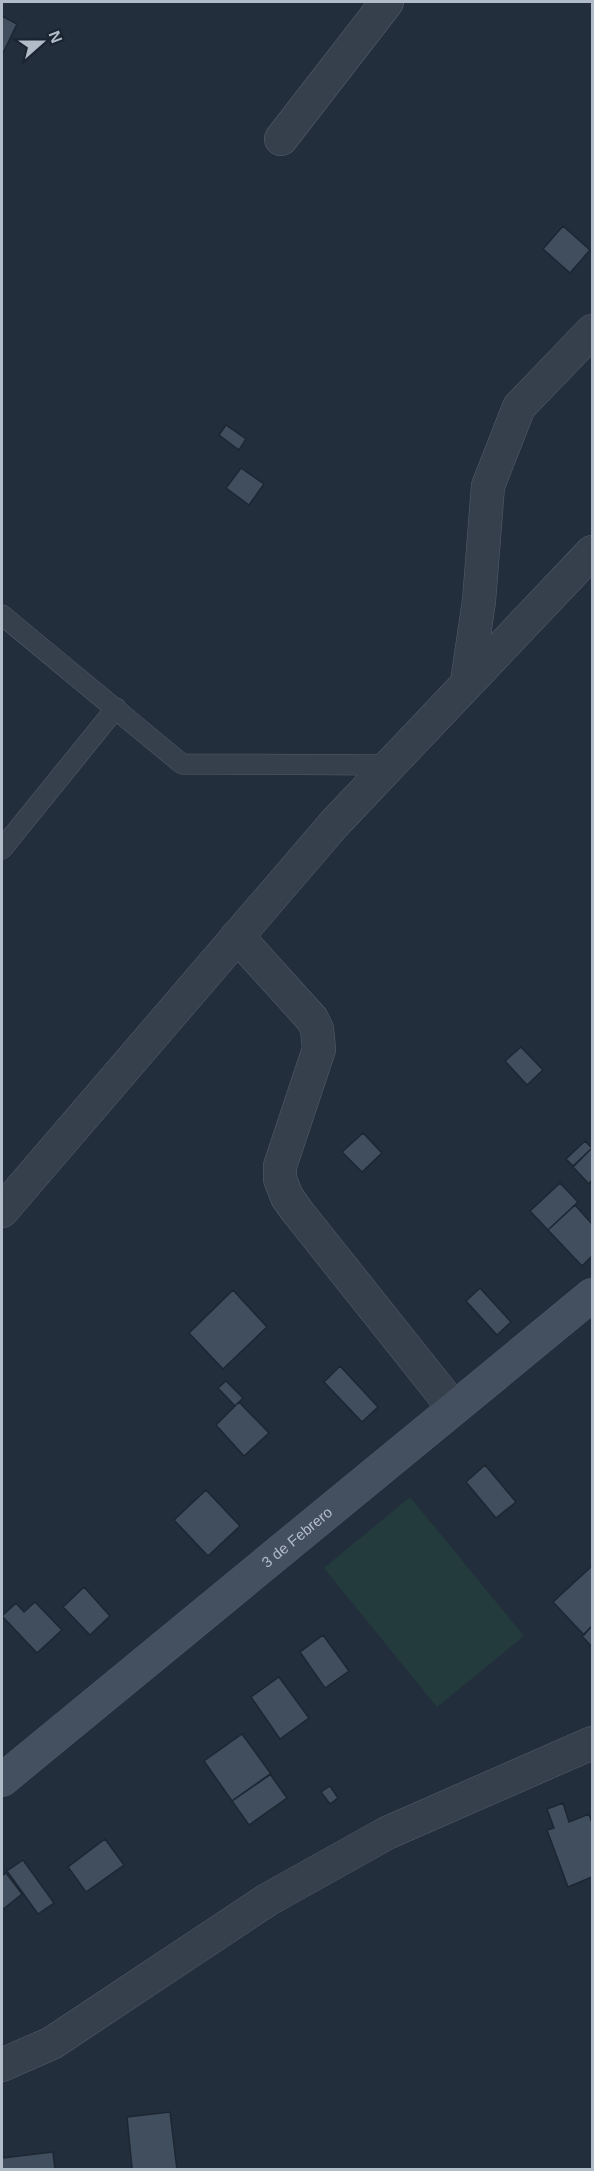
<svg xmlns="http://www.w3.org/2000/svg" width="594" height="2171" font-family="Helvetica,sans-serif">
  <rect width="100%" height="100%" fill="#222e3c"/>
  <path fill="#243b3d" d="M410,1497L524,1636L437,1707L324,1568Z"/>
  <path fill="#414e5e" stroke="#1d2733" stroke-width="1.5" d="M2,16L17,24L3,53L2,52Z
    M563,226L590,250L570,273L543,249Z
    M226,425L246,439L239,450L219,435Z
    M241,468L264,484L249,505L226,488Z
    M521,1047L543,1070L527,1085L505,1061Z
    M363,1133L382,1153L362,1172L342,1152Z
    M585,1141L592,1148L573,1166L566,1159Z
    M592,1148V1180L589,1184L573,1167Z
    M560,1183L578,1202L548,1230L530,1211Z
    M575,1205L592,1224V1256L582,1266L548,1230Z
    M480,1288L511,1322L497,1335L466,1301Z
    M233,1290L267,1327L223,1369L189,1333Z
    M340,1366L378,1407L362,1422L324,1382Z
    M226,1381L243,1398L235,1406L218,1388Z
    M239,1402L269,1433L244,1456L216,1425Z
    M485,1465L516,1502L496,1518L466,1482Z
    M206,1490L240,1526L208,1556L174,1520Z
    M592,1566V1626L584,1635L553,1602Z
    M84,1587L110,1616L90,1635L63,1607Z
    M35,1602L62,1630L37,1653L2,1616L16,1603L24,1612Z
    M592,1626V1647L582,1636Z
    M323,1635L349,1671L325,1688L300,1652Z
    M279,1677L309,1718L280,1739L251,1697Z
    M242,1734L271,1774L232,1801L204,1761Z
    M270,1774L287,1798L249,1825L232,1801Z
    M330,1786L338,1798L330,1804L321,1792Z
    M563,1803L569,1822L589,1814L592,1823V1877L568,1887L547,1830L554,1828L547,1809Z
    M105,1839L124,1865L86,1892L68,1867Z
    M23,1860L54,1903L38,1914L7,1871Z
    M6,1873L22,1894L2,1910V1876Z
    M170,2112L177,2170H123L132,2168L127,2117Z
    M53,2152L55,2170H2V2158Z"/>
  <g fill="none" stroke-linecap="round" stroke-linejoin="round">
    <g stroke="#545e6a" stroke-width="21">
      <path id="lane" d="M2,615L182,764L389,765
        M2,849L116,708"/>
    </g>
    <g stroke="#545e6a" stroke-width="34">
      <path id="street" d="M281,139L387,2
        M467,682L479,601L488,486L519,407L592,331
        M237,936L312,1019L317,1029L319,1049L280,1166V1179L287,1197L297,1211L453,1407
        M2,1211L334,824L592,552
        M2,2065L52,2043L267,1900L387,1833L592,1743"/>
    </g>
    <g stroke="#545e6a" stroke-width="34">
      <g id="secondary">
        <path id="s1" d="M2,1780L592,1295"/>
      </g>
    </g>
    <use href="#lane" stroke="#36404c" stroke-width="20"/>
    <use href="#street" stroke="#36404c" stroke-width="33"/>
    <use href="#secondary" stroke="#444f5f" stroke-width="33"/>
  </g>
  <g text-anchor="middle" stroke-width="6" stroke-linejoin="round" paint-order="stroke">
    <g font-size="15" fill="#b2bbc8" stroke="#1b2531">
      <text dy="5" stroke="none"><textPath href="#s1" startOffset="382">3 de Febrero</textPath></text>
    </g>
  </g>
  <rect width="594" height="2171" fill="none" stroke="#b2bbc8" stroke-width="6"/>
  <g transform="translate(42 42) rotate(69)" stroke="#1b2531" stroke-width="4.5" paint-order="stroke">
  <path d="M0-4.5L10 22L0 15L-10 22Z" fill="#b2bbc8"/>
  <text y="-9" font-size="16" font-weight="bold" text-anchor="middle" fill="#b2bbc8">N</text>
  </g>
</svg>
